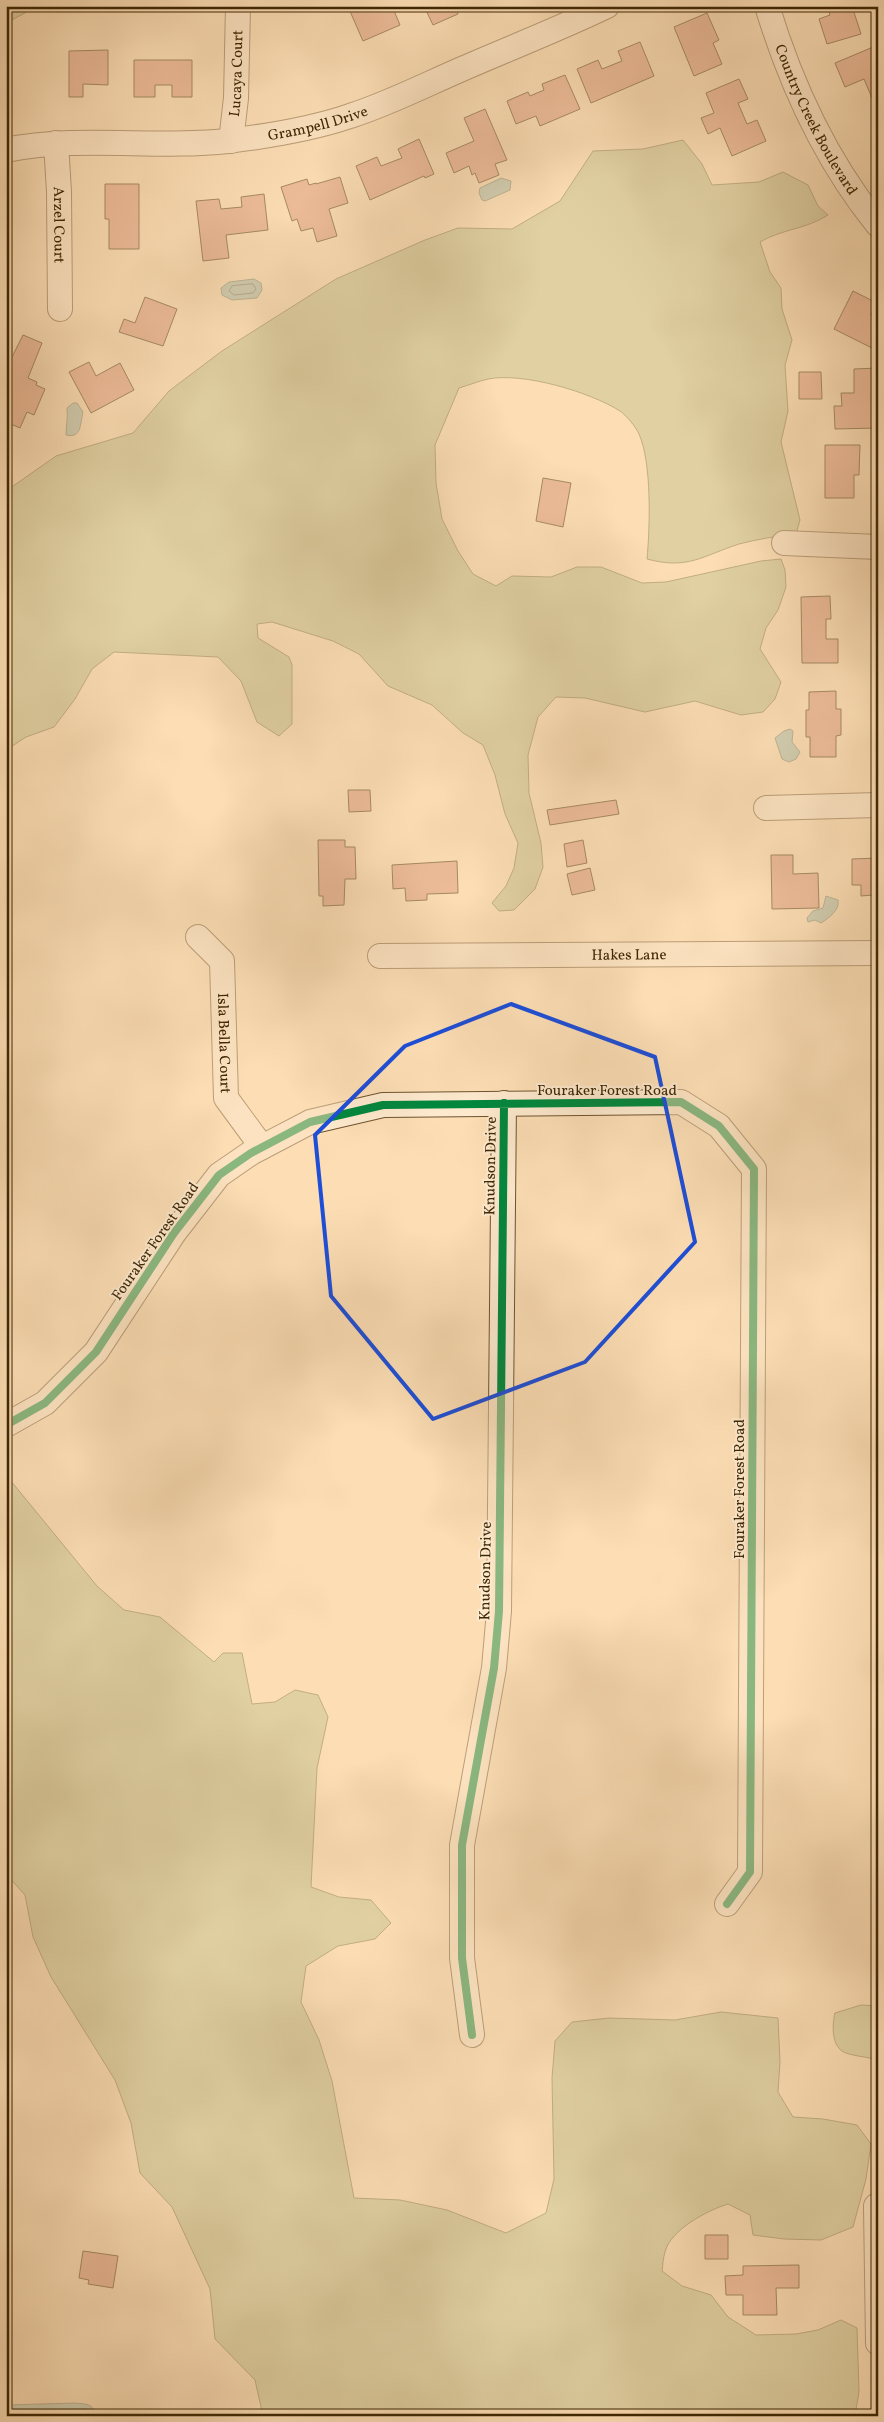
<svg xmlns="http://www.w3.org/2000/svg" width="884" height="2422" font-family="Vollkorn,serif">
  <rect width="100%" height="100%" fill="#fcddb4"/>
  <filter id="stains"><feTurbulence type="fractalNoise" baseFrequency=".004" numOctaves="4"/><feColorMatrix values="0 0 0 0 .2 0 0 0 0 .09 0 0 0 0 .02 0 0 0 .5 -.17"/></filter>
  <radialGradient id="worn" r=".72"><stop offset=".6" stop-color="#630" stop-opacity="0"/><stop offset="1" stop-color="#630" stop-opacity=".3"/></radialGradient>
  <path fill="#bfc18d" stroke="#7e7448" d="M6,6H38L6,23Z
    M683,140L702,164L712,185L759,182L783,172L808,185L818,206L828,215C807,229 782,229 760,242L770,272L781,288L782,309L792,340L785,365L788,411L781,442L800,520L796,534C777,536 758,539 739,544C702,556 688,570 647,559C650,527 652,463 639,434C636,427 626,415 620,411C590,392 523,372 488,379C479,381 469,385 459,388L435,445L436,483L442,519L458,551L473,574L496,586L512,576L551,577L577,567H601L642,583L666,582L761,561L781,559L785,570L786,587L778,610L766,628L760,649L781,682L775,699L763,712L741,715L695,701L645,712L585,698L556,697L538,717L528,755L529,793L541,843L543,867L535,889L514,910L499,911L492,903L506,886L514,868L518,843L505,814L495,775L483,745L463,733L432,705L388,686L359,654L333,641L272,622L257,624L258,638L289,657L292,665V724L279,736L257,722L241,681L218,657L114,652L92,669L75,699L54,727L26,737L6,750V491L56,456L133,433L169,391L222,351L336,279L425,240L458,228L512,229L560,201L593,151L643,149Z
    M6,1475L97,1586L124,1610L160,1617L214,1662L223,1653H242L252,1704L275,1702L295,1690L318,1695L328,1717L317,1768L311,1887L339,1897L371,1900L391,1923L375,1939L338,1946L306,1966L301,2002L319,2040L332,2081L354,2198L400,2200L447,2210L506,2233L546,2213L554,2179L552,2078L555,2041L572,2022L609,2018L675,2020L721,2012L778,2018L780,2062L778,2092L793,2117L823,2119L857,2125L871,2144L866,2179L853,2227L821,2240L784,2239L753,2235L750,2215L728,2204C708,2210 670,2230 665,2252C663,2258 663,2265 662,2271L682,2286L711,2295L728,2317L756,2335L796,2334L818,2330L841,2320L857,2328L859,2392L855,2415L263,2416L255,2380L215,2339L210,2289L172,2207L140,2173L131,2123L115,2080L51,1977L33,1937L25,1895L6,1874Z
    M861,2005L878,2006V2061C867,2056 857,2057 846,2053C831,2048 832,2025 835,2013Z"/>
  <path fill="#9fbcae" stroke="#78806a" d="M501,178L511,181L510,190L485,201L482,200L479,193L480,188Z
    M254,279L261,283L262,290L257,298L232,300L222,295L221,288L229,282Z
    M73,403H77L83,412C80,423 82,439 66,435C66,426 68,418 67,408Z
    M790,729L793,731L792,742L800,752L796,759L789,762L782,759L775,738L784,731Z
    M826,896L838,900C840,910 829,918 821,923L815,920L808,922L807,918L813,911L823,908Z
    M74,2403C85,2404 94,2403 96,2416H6V2405Z"/>
  <g fill="none" stroke-linecap="round" stroke-linejoin="round">
    <path stroke="#6e7258" stroke-width="1" d="M253,284L256,289L253,293L234,295L229,291L232,286Z
      M6,2410L87,2409L91,2416"/>
  </g>
  <path fill="#dc9478" stroke="#3e2703" d="M357,6H392L400,25L363,41L349,9Z
    M424,6H455L458,14L433,25Z
    M827,6H852L861,34L827,44L819,19L830,15Z
    M707,13L719,40L713,43L722,64L694,76L674,27Z
    M640,42L654,76L591,103L577,69L598,60L602,69L622,61L618,51Z
    M878,45V95L872,98L864,79L845,87L835,63Z
    M108,50V85L83,84V97H69V51Z
    M134,60H192V97H172V85H155V97H134Z
    M565,75L580,109L540,126L536,116L516,124L507,101L528,92L530,96L544,90L542,84Z
    M739,79L748,99L738,103L747,124L757,120L766,141L732,156L720,128L708,134L701,118L714,113L706,93Z
    M485,109L507,160L495,164L499,175L479,183L475,173L472,175L469,166L454,173L446,153L474,141L464,118Z
    M419,139L434,174L425,178L424,176L370,200L356,166L377,157L381,166L402,158L398,149Z
    M340,177L348,203L329,209L337,236L317,242L313,228L301,231L297,219L292,221L281,187L307,179L309,185L316,183V184Z
    M105,184H139V249H109V219H105Z
    M264,194L268,230L226,235L229,258L203,261L196,201L219,199L221,209L242,207L241,197Z
    M853,291L877,303L871,315L878,318V351L834,329Z
    M145,297L177,309L163,346L119,332L124,319L135,323Z
    M23,335L42,343L28,378L37,382L36,385L45,389L34,415L27,412L20,428L6,422V369Z
    M89,362L96,376L120,363L134,390L91,413L69,372Z
    M878,368V428L835,429L834,406H842L841,393H854V369Z
    M799,372H821L822,399H799Z
    M825,445H860L859,475H854V498H825Z
    M543,478L571,483L563,527L536,521Z
    M830,596L831,619H826V639H838V663H802L801,597Z
    M836,691V709H841V735L836,736V757H810V737H806V710H809V692Z
    M348,790H370L371,811L349,812Z
    M616,800L619,814L550,825L547,810Z
    M318,840H345V847H355L356,879H345L344,905L323,906V896H319Z
    M583,840L587,863L567,867L564,844Z
    M771,855H793V874L818,873L819,908L772,909Z
    M878,858V902H873V895L861,896V885H852V859Z
    M457,861L458,893L427,894V900L406,901L405,888L393,889L392,865Z
    M590,868L595,890L572,895L567,874Z
    M705,2235H728V2259H705Z
    M83,2251L118,2256L113,2288L88,2284L89,2280L79,2278Z
    M799,2265V2288H776L777,2315H743V2295H726L725,2276L743,2275V2266Z"/>
  <g fill="none" stroke-linecap="round" stroke-linejoin="round">
    <g stroke="#6e542f" stroke-width="26">
      <g id="minor">
        <path id="s1" d="M767,6C791,85 826,161 878,225"/>
        <path id="s2" d="M231,141L236,98L238,6"/>
        <path id="s3" d="M56,143L59,192L60,309"/>
        <path id="s4" d="M6,150C80,135 154,149 228,141C269,136 312,129 350,116C388,104 425,85 462,69C510,48 559,29 607,6"/>
        <path d="M784,543L878,547"/>
        <path d="M766,808L878,805"/>
        <path id="s5" d="M198,937L222,961L226,1098L262,1147"/>
        <path id="s6" d="M380,956L878,953"/>
        <path d="M6,1425L45,1403L96,1352L174,1233L219,1175L251,1153L310,1122L383,1105L681,1102L719,1126L754,1169L750,1872L727,1904"/>
        <path d="M472,2035L462,1958V1845L494,1668L499,1611L504,1103"/>
        <path d="M876,2206L878,2343"/>
      </g>
    </g>
    <use href="#minor" stroke="#fde9ce" stroke-width="24"/>
    <g stroke="#fde9ce" stroke-width="11">
      <path id="cycleway" d="M6,1425L45,1403L96,1352L174,1233L219,1175L251,1153L310,1122L383,1105L681,1102L719,1126L754,1169L750,1872L727,1904
        M472,2035L462,1958V1845L494,1668L499,1611L504,1103"/>
    </g>
    <use href="#cycleway" stroke="#00873e" stroke-width="8"/>
  </g>
  <path d="M0 0H884V2422H0ZM511,1004L655,1057L695,1242L585,1362L433,1419L331,1296L315,1135L405,1046Z" fill="#fcddb4" fill-opacity=".55" fill-rule="evenodd"/>
  <path fill="none" stroke="#1d4ed8" stroke-width="4" stroke-linejoin="round" d="M511,1004L655,1057L695,1242L585,1362L433,1419L331,1296L315,1135L405,1046Z"/>
  <g text-anchor="middle" stroke-width="4" stroke-linejoin="round" paint-order="stroke">
    <g font-size="15" fill="#3e2703" stroke="#fde9ce">
      <text dy="5" stroke="none"><textPath href="#s2" startOffset="68">Lucaya Court</textPath></text>
      <text dy="5" stroke="none"><textPath href="#s1" startOffset="124">Country Creek Boulevard</textPath></text>
      <text dy="5" stroke="none"><textPath href="#s4" startOffset="314">Grampell Drive</textPath></text>
      <text dy="5" stroke="none"><textPath href="#s3" startOffset="82">Arzel Court</textPath></text>
      <text dy="5" stroke="none"><textPath href="#s6" startOffset="249">Hakes Lane</textPath></text>
      <text dy="5" stroke="none"><textPath href="#s5" startOffset="116">Isla Bella Court</textPath></text>
      <text x="607" y="1095">Fouraker Forest Road</text>
      <text transform="translate(490 1166) rotate(-89)" y="5">Knudson Drive</text>
      <text transform="translate(155 1241) rotate(-55)" y="5">Fouraker Forest Road</text>
      <text transform="translate(739 1489) rotate(-90)" y="5">Fouraker Forest Road</text>
      <text transform="translate(485 1571) rotate(-89)" y="5">Knudson Drive</text>
    </g>
  </g>
  <rect width="884" height="2422" fill="none" stroke="#fcddb4" stroke-width="25"/>
  <rect x="8" y="8" width="869" height="2407" fill="none" stroke="#3e2703" stroke-width="2.5"/>
  <rect x="12" y="12" width="859" height="2397" fill="none" stroke="#3e2703"/>
  <rect width="100%" height="100%" filter="url(#stains)"/>
  <rect width="100%" height="100%" fill="url(#worn)"/>
</svg>
